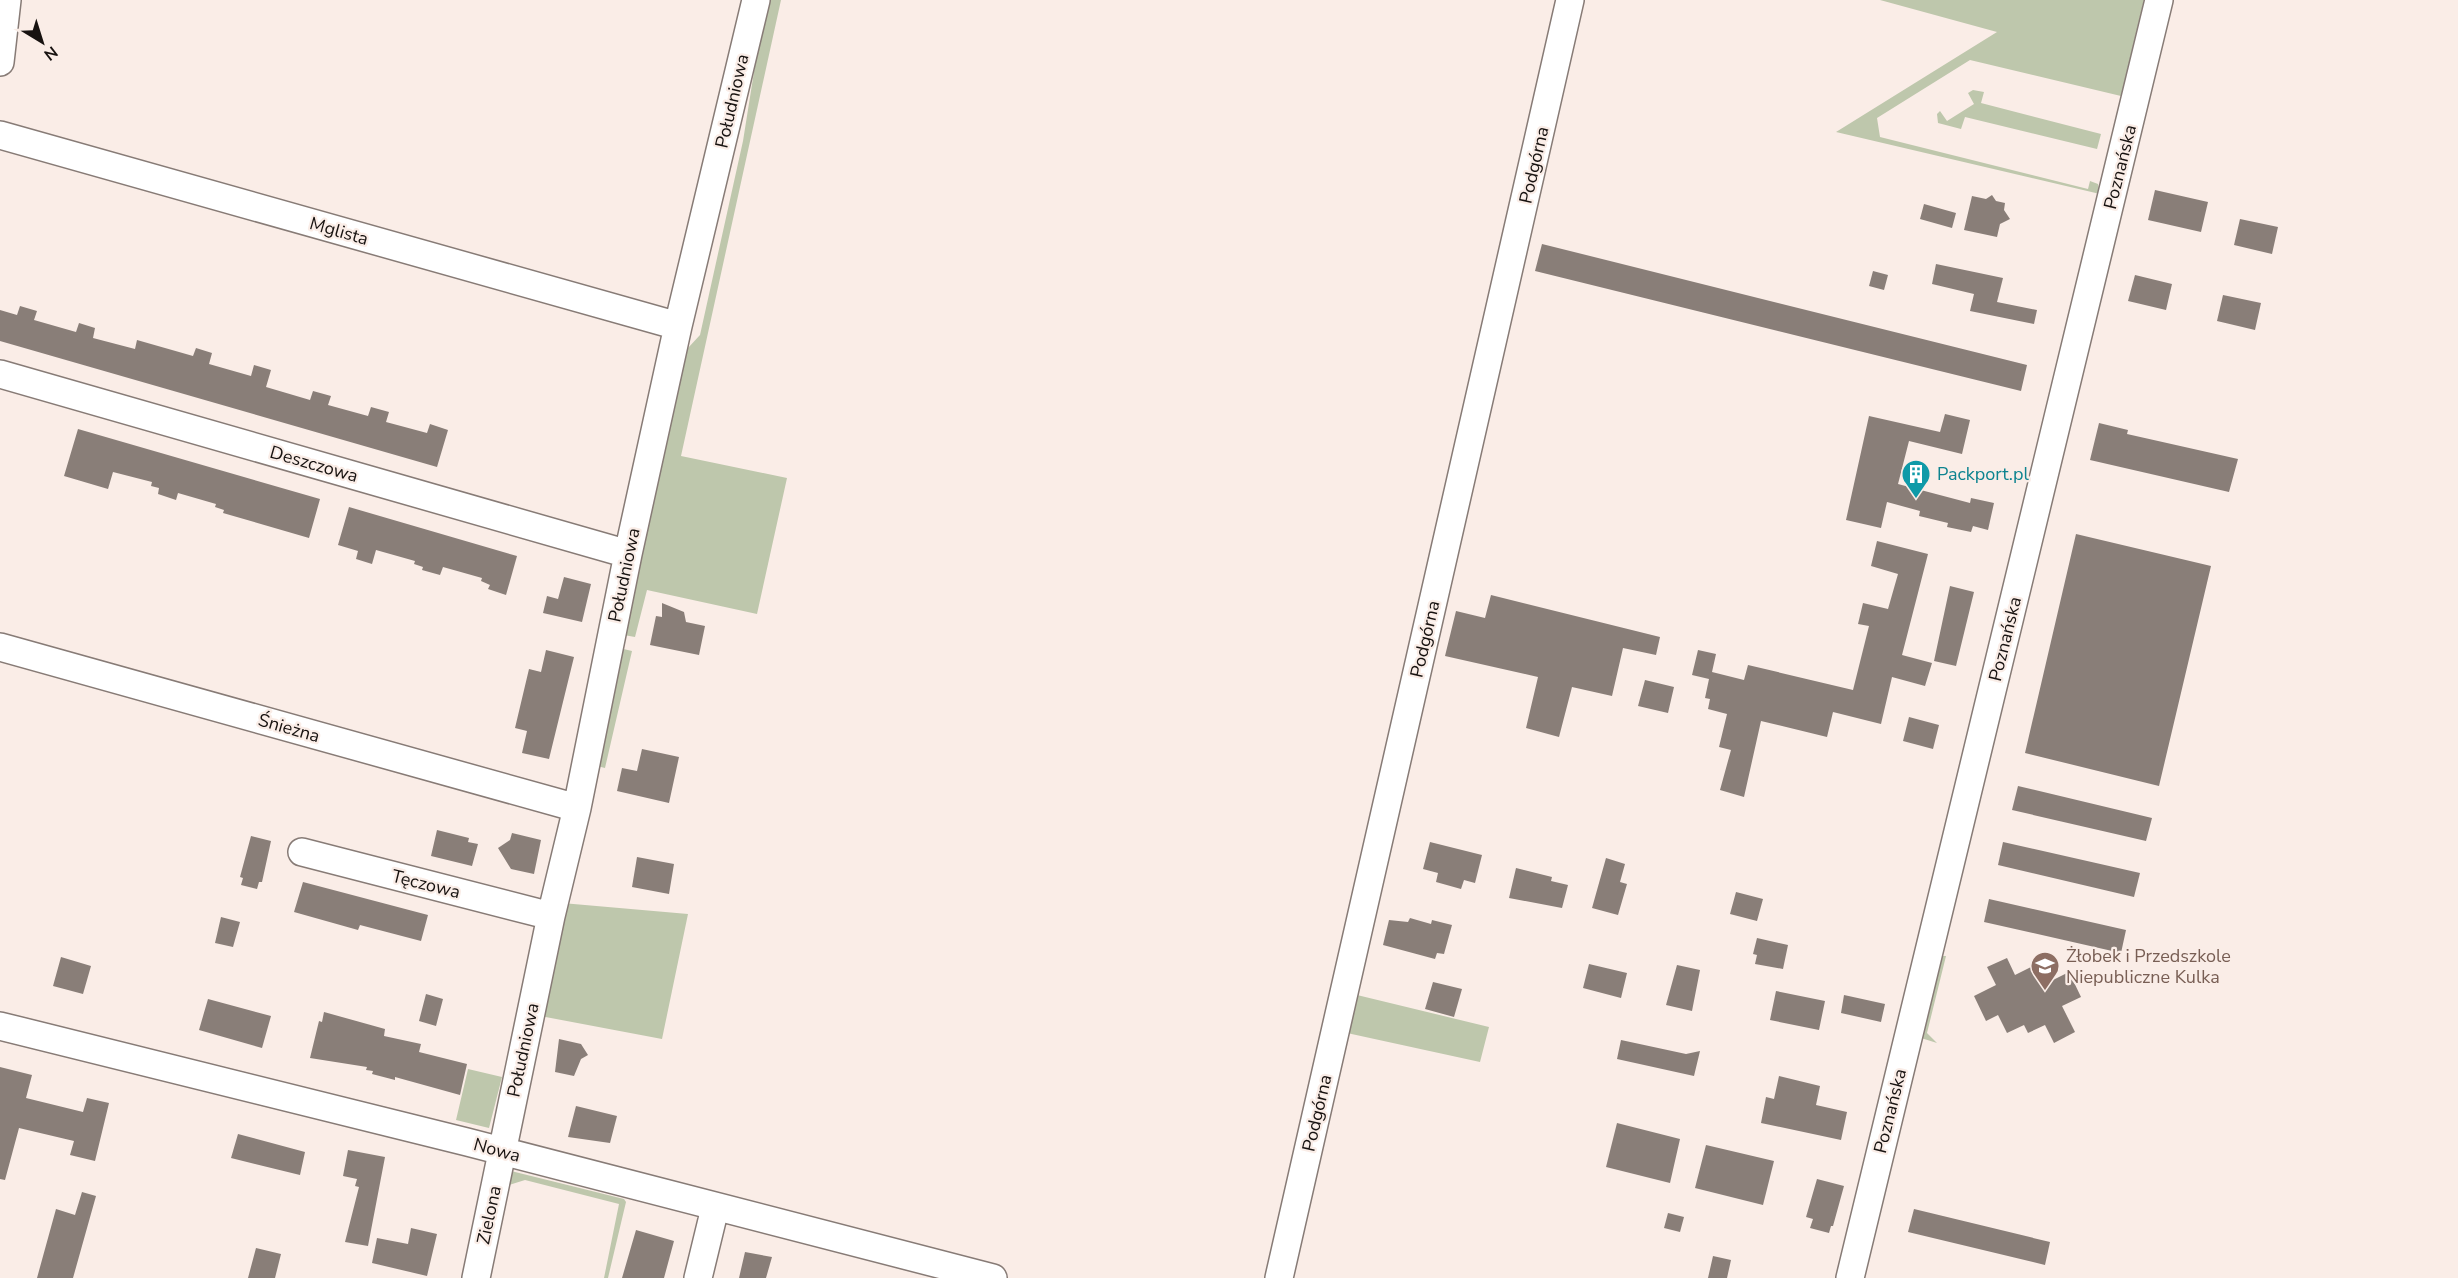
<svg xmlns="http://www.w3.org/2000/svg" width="2458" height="1278" font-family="'Nunito Sans',sans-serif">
  <rect width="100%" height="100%" fill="#faede7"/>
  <path fill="#bec7ac" d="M769,0H781L681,456L787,478L757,614L647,590L635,637L618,634L664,419L688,348L700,335L743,141L764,9Z
    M1880,0H2144L2121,96L1970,60L1877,118L1880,137L2088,189L2090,181L2098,184L2100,194L1836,132L1997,32Z
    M1973,90L1984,92L1981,103L2101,134L2097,149L1965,117L1961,129L1938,123L1937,114L1940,111L1947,121L1974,104L1968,93Z
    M615,647L632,651L605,768L597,766Z
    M562,903L688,914L662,1039L535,1015Z
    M1942,956H1946L1927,1033L1937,1043L1921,1038Z
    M1357,995L1489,1027L1480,1062L1347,1033Z
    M468,1069L502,1077L489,1128L456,1120Z
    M511,1171L624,1199L626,1202L608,1278H604L619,1204L525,1180L509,1185Z"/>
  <path fill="#897e78" d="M2155,190L2208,202L2201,232L2148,220Z
    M1992,195L1996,201L2005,203L2004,210L2010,219L2000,224L1997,237L1964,230L1972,196L1986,199Z
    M1924,204L1956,213L1952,228L1920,219Z
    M2240,219L2278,227L2272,254L2234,245Z
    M1542,244L2027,365L2021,391L1535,271Z
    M1936,264L2003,278L1997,302L2037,310L2034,324L1970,311L1974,294L1932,284Z
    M1873,271L1888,275L1884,290L1869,286Z
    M2135,275L2172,284L2166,310L2128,301Z
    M2223,295L2261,303L2255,330L2217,321Z
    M20,306L37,311L34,320L76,332L79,323L95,328L93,338L135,349L137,340L193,356L196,348L212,353L209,364L251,376L254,365L271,370L266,387L310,400L313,391L331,396L328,405L368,416L371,407L389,412L386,422L427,433L430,424L448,430L437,467L0,341V310L17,315Z
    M1945,414L1970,420L1962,454L1909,441L1898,484L1970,503L1971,498L1994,503L1988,530L1973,526L1971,532L1947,527L1948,523L1919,516L1920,511L1887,502L1881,528L1846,520L1869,416L1940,432Z
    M2099,423L2128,430L2127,434L2238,459L2229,492L2090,460Z
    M78,429L320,499L309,538L223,513L224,510L215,507L216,504L178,493L176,500L158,494L159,488L151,486L152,482L113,472L108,489L64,476Z
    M349,507L517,556L506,595L488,589L490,585L481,581L482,578L443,567L440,575L422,570L423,567L414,564L415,561L376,550L372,564L356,559L358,551L338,545Z
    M2076,534L2211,566L2159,786L2025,753Z
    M1877,541L1928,554L1902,655L1932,663L1925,686L1892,677L1881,724L1833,712L1827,737L1761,721L1744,797L1720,790L1731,750L1719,747L1727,714L1708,709L1710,699L1705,698L1709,679L1692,675L1698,650L1716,654L1712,672L1744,680L1748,665L1853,690L1869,626L1858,624L1863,603L1888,609L1898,574L1871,566Z
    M564,577L591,584L582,622L543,613L547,596L558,599Z
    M1950,586L1974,592L1956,666L1934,661Z
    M1491,595L1660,637L1656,655L1623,648L1612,696L1572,687L1559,737L1526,728L1538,677L1445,656L1456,611L1485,618Z
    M662,603L684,612L686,622L705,626L699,655L650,645L656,616L662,617Z
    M546,650L574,657L549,759L522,753L527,731L515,728L529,669L541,672Z
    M1645,680L1674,687L1668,713L1638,706Z
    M1909,717L1939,725L1933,749L1903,741Z
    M642,749L679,757L669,803L617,791L622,768L637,771Z
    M2018,786L2152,818L2146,841L2012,810Z
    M437,830L469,838L468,842L478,844L472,866L431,856Z
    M512,833L541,840L534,874L511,869L498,848L510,840Z
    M251,836L271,841L262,882H259L257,889L241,885L243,878L240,877Z
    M1430,842L1482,855L1475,883L1464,880L1461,889L1436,882L1438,873L1423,869Z
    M2003,842L2140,873L2134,897L1998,865Z
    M637,857L674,864L669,894L632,887Z
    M1606,858L1625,864L1620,882L1627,884L1618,915L1592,908Z
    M1516,868L1552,877L1551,881L1568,885L1562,908L1509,898Z
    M303,882L428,915L421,941L360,925L358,930L294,912Z
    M1736,892L1763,899L1757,921L1730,914Z
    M1989,899L2126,930L2121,953L1984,922Z
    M221,917L240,922L233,947L215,943Z
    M1410,918L1431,924L1432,920L1452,925L1444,954L1437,953L1435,959L1383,945L1389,920L1408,922Z
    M1757,938L1788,945L1783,969L1755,964L1757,955L1753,954Z
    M61,957L91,966L83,994L53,986Z
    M2007,958L2015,975L2037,964L2047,983L2069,972L2081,997L2062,1006L2075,1032L2054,1043L2045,1025L2028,1033L2024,1025L2007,1033L1998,1015L1986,1021L1974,996L1996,985L1987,967Z
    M1589,964L1627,973L1621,998L1583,988Z
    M1677,965L1700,970L1692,1011L1666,1005Z
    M1433,982L1462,989L1454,1017L1425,1009Z
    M1776,991L1825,1001L1819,1030L1770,1020Z
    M426,994L443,999L436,1026L419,1021Z
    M1844,995L1885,1004L1881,1022L1841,1013Z
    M208,999L271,1016L262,1048L199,1030Z
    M324,1012L385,1029L384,1036L421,1044L419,1052L467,1064L460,1095L395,1077V1080L372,1074L373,1071L366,1070L367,1067L310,1058L319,1021L322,1022Z
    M559,1039L581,1044L588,1055L581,1059L574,1076L555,1072Z
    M1621,1040L1686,1054L1700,1051L1694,1076L1617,1059Z
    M0,1067L32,1075L26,1098L83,1112L87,1098L109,1103L95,1161L70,1155L74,1141L19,1128L5,1180L0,1179Z
    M1779,1076L1820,1086L1816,1105L1847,1112L1841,1140L1761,1123L1766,1097L1774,1099Z
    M576,1106L617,1116L610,1143L568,1137Z
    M1617,1123L1680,1139L1670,1183L1606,1167Z
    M238,1134L305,1152L300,1175L231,1158Z
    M1706,1145L1774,1161L1763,1205L1695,1188Z
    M348,1150L385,1157L368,1246L345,1242L359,1187L355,1186L357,1179L343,1176Z
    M1817,1179L1844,1186L1833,1226H1831L1829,1233L1810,1228L1813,1219L1806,1217Z
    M82,1192L96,1196L73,1278H37L56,1209L75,1215Z
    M1914,1209L2050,1242L2045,1265L1908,1232Z
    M1668,1213L1684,1217L1680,1232L1664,1228Z
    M411,1228L437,1234L427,1276L372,1263L377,1238L408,1244Z
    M636,1230L674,1241L664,1278H622Z
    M256,1248L281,1254L275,1278H248Z
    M745,1252L772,1257L766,1278H739Z
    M1713,1256L1731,1260L1727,1278H1708Z"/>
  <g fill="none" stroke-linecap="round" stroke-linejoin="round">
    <g stroke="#877b76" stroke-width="30">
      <path id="minor" d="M0,62L7,0
        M0,135L678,326
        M0,374L628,554
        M0,647L577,808
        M302,852L551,916
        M0,1026L467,1142L993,1278
        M476,1278L551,916L577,808L628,554L678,326L756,0
        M698,1278L715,1208
        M1279,1278L1570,0
        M1850,1278L2159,0"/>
    </g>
    <use href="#minor" stroke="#fff" stroke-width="27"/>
  </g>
  <defs>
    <g id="building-pin" transform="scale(1.5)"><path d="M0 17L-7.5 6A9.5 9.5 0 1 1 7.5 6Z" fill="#0f9aa8" stroke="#faede7"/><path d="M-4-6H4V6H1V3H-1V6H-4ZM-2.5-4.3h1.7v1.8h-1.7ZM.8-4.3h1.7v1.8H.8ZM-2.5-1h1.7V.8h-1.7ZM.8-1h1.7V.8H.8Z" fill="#fff"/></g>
    <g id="school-pin" transform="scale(1.5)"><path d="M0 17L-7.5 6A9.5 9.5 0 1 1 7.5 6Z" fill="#8d6e63" stroke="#faede7"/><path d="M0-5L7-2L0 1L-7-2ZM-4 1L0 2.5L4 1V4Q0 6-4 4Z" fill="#fff"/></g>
  </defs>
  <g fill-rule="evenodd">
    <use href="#building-pin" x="1916" y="474"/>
    <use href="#school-pin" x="2045" y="966"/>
  </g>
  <g text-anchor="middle" stroke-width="4.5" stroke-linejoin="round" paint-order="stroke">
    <g font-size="18" fill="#171210" stroke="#faede7">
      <text transform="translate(732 101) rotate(-77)" y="6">Południowa</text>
      <text transform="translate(1534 165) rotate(-77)" y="6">Podgórna</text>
      <text transform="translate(2120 167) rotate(-76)" y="6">Poznańska</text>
      <text transform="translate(339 231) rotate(16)" y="6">Mglista</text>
      <text transform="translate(314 464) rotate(16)" y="6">Deszczowa</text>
      <text transform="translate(624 575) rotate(-78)" y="6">Południowa</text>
      <text transform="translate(1425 639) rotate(-77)" y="6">Podgórna</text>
      <text transform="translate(2005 639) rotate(-76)" y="6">Poznańska</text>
      <text transform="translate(289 728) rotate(16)" y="6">Śnieżna</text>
      <text transform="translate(426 884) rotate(14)" y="6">Tęczowa</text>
      <text transform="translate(523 1050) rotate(-78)" y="6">Południowa</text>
      <text transform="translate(1890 1111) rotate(-76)" y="6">Poznańska</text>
      <text transform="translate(1317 1113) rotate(-77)" y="6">Podgórna</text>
      <text transform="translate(497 1150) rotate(15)" y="6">Nowa</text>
      <text transform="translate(489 1215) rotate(-78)" y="6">Zielona</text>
    </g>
    <g font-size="18" fill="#0d838f" stroke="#faede7" text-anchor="start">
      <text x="1937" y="480">Packport.pl</text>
    </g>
    <g font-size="18" fill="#785e54" stroke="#faede7" text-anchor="start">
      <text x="2066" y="962">Żłobek i Przedszkole<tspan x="2066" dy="21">Niepubliczne Kulka</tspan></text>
    </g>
  </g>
  <g transform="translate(42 42) rotate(142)" stroke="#faede7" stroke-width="4.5" paint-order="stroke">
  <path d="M0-4.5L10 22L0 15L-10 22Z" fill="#171210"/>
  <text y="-9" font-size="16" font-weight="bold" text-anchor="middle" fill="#171210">N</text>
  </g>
</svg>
